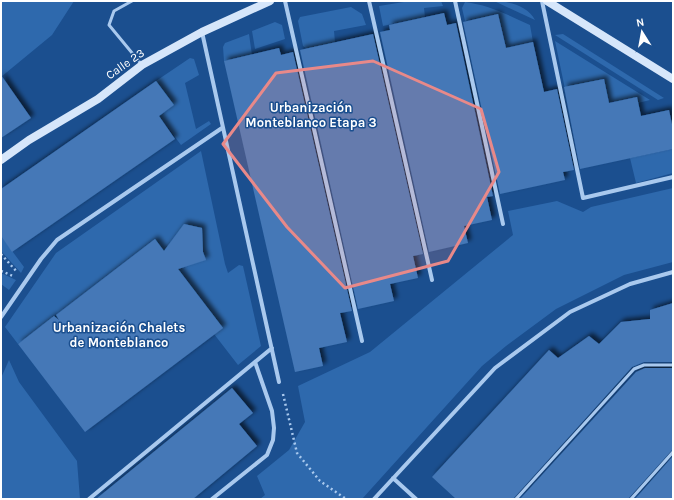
<svg xmlns="http://www.w3.org/2000/svg" width="674" height="500" font-family="Karla,sans-serif">
  <defs>
    <filter id="shadow"><feDropShadow dx="3.5" dy="-3.5" stdDeviation="2" flood-color="#0009"/></filter>
  </defs>
  <rect width="100%" height="100%" fill="#1b4f8f"/>
  <path fill="#2e69ad" d="M1,1H74L52,35L1,77Z
    M410,1H441L443,6L424,8L425,17L383,26L379,6Z
    M494,1C509,1 528,6 535,20Z
    M465,2C489,5 508,15 530,25L533,42L506,48L498,14L465,21L462,8Z
    M351,7L362,14L366,25L334,31L335,42L307,49L303,46L298,21L300,17Z
    M275,22L282,25L285,39L255,49L252,31Z
    M249,34L252,55L224,61L223,47L225,43Z
    M563,34L664,98L658,100L555,35Z
    M555,41L650,100L638,103L637,97L609,103L604,79L565,89Z
    M190,58L194,59L199,75L185,83L196,129L209,121L211,124L181,145L159,116L174,105L156,81Z
    M673,149V173L636,183L630,158Z
    M201,151L225,264L228,273L239,265L243,266L261,346L238,365L214,334L155,240L18,344L5,327L56,253Z
    M673,188V262L624,275L556,309L506,346L482,366L362,499H260L265,495L257,476L289,450L305,422L298,386L370,352L513,235L508,211L557,201L583,212L591,207Z
    M1,236L24,267L21,273L1,251Z
    M1,273L16,280L9,290L1,284Z
    M9,360L19,382L77,461L80,499H1V378Z"/>
  <path fill="#4478b7" filter="url(#shadow)" d="M444,13L447,25L456,23L493,196L487,197L492,220L464,226L468,243L429,252L380,32L390,30L389,25Z
    M498,14L506,48L533,42L544,92L557,89L574,170L563,172L565,180L500,194L463,22Z
    M373,34L423,254L413,256L418,278L390,284L394,301L358,309L300,50Z
    M279,48L281,55L293,52L352,311L340,313L347,342L319,348L323,366L295,372L224,61Z
    M1,75L31,118L1,138Z
    M604,79L609,103L637,97L641,116L669,110L673,129V149L580,169L564,87Z
    M156,81L174,105L159,116L175,139L12,252L1,236V189Z
    M184,224L202,228L203,252L206,260L178,269L223,328L85,432L18,344L54,316L59,320L56,315L155,239L164,251Z
    M673,303V362H644L632,367L513,499H456L432,477L549,350L558,358L589,336L599,344L621,322L650,319V310Z
    M645,368H673V449L628,499H520L636,372Z
    M232,388L253,413L239,424L257,446L193,499H96Z
    M673,456V499H635Z"/>
  <g fill="none" stroke-linecap="round" stroke-linejoin="round">
    <path stroke="#a9c9ee" stroke-width="2.5" stroke-dasharray="2 3" stroke-linecap="butt" d="M1,254L17,272
      M1,271L13,276
      M283,394L297,453L320,481L346,499"/>
    <path stroke="#a9c9ee" stroke-width="3" d="M132,1L114,11L109,25L142,65
      M516,499L634,369L644,365H673
      M631,499L673,452"/>
    <path stroke="#a9c9ee" stroke-width="4" d="M285,1L362,341
      M369,1L432,280
      M455,1L503,224
      M542,1L583,198L673,177
      M202,32L279,382
      M1,317L41,259L57,240L222,128
      M393,478L416,499
      M89,499L272,348
      M212,499L267,455L273,440L274,428L272,411L255,362
      M374,499L495,368L570,312L630,284L673,272"/>
    <path stroke="#d6e6fa" stroke-width="8" d="M547,1L673,79
      M1,160L29,140L98,99L142,65L202,32L270,1"/>
  </g>
  <path fill="#e88989" fill-opacity="0.2" stroke="#e88989" stroke-width="3" stroke-linejoin="round" d="M373,61L481,109L499,172L448,261L345,288L287,227L223,144L276,73Z"/>
  <g text-anchor="middle" stroke-width="3" stroke-linejoin="round" paint-order="stroke">
    <g font-size="12" fill="#fff" stroke="#1b4f8f">
      <text transform="translate(125 64) rotate(-35)" y="4">Calle 23</text>
    </g>
    <g font-size="13" font-weight="bold" fill="#fff" stroke="#1b4f8f">
      <text x="311" y="112">Urbanización<tspan x="311" dy="15">Monteblanco Etapa 3</tspan></text>
      <text x="119" y="332">Urbanización Chalets<tspan x="119" dy="15">de Monteblanco</tspan></text>
    </g>
  </g>
  <rect width="674" height="500" fill="none" stroke="#ffffff" stroke-width="4"/>
  <g transform="translate(642 32) rotate(349)" stroke="#1b4f8f" stroke-width="3" paint-order="stroke">
  <path d="M0-3L7 15L0 10L-7 15Z" fill="#ffffff"/>
  <text y="-6" font-size="11" font-weight="bold" text-anchor="middle" fill="#ffffff">N</text>
  </g>
</svg>
